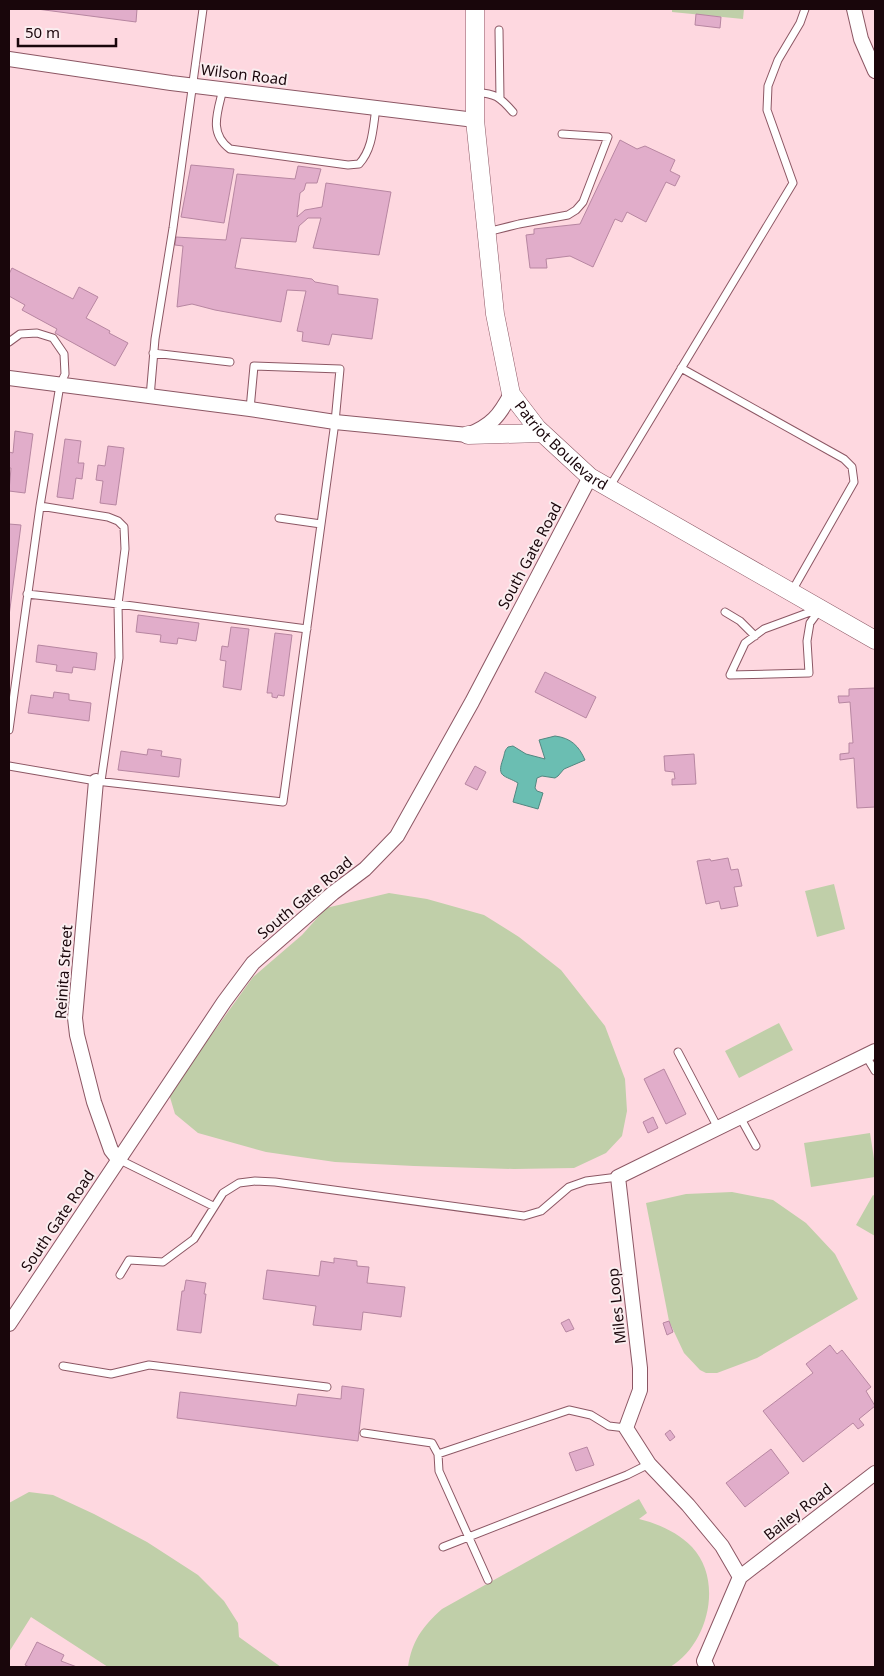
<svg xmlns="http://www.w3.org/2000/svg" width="884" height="1676" font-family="'Noto Sans',sans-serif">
  <rect width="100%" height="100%" fill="#fed8e0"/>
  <path fill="#c0cfa9" d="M672,9H744L743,19L672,12Z
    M834,884L845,929L817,937L805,891Z
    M389,893L427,899L484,915L519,937L561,970L605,1026L625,1079L627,1111L622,1136L606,1153L574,1168L514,1169L414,1166L335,1162L266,1152L198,1133L175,1114L169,1094L253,977L302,935L326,908Z
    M779,1023L793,1050L739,1078L725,1051Z
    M870,1133L875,1165V1177L811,1187L804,1143Z
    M732,1192L773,1200L806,1223L835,1254L858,1299L757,1358L717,1373H706L700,1370L684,1353L669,1321L646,1203L686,1194Z
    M873,1195L875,1196V1236L856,1225Z
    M29,1492L53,1495L94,1514L147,1542L198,1575L224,1601L238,1623L239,1637L281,1667H108L31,1617L9,1652V1503Z
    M639,1499L647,1513L639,1519C659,1524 677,1532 692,1547C724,1581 708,1645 670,1667H408C412,1641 422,1627 442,1609Z"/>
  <path fill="#6bbeb2" stroke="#528780" d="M555,736C571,738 579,746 585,760L564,769L558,776L555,778L542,776L537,778L535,788L537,791L543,793L538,809L513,802L518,783C505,775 496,778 503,759C505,753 504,751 508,747L513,746L526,754L545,759L539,740Z"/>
  <path fill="#e1adca" stroke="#b786a1" d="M37,9H137L136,22Z
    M696,14L721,17L720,28L695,25Z
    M620,140L637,149L645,146L675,160L670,171L680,176L675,186L666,182L646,222L627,212L622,222L615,219L593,267L570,256L546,259L547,268H530L526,235L534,234V229L580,224Z
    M191,165L234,169L224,223L181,217Z
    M298,166L321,169L317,183H306L304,190L300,193L297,217L305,210L322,207L326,183L391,192L379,255L313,248L321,218H308L299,226L296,242L241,238L235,268L312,279L315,282L338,286V294L378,299L372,339L332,334L329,345L302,341L303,332L297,331L306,291L287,290L281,322L215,310L192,304L177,307L183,246L175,245L176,237L226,240L237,174L295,179Z
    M12,268L73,299L79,287L98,297L86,318L110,331L109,333L128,343L115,366L55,333L57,329L22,310L25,305L9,296V274Z
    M15,431L33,434L25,493L9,491L11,468H9V452L13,453Z
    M65,439L81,441L78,463H84L82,479L76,478L73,499L57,497Z
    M108,446L124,448L116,505L100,503L103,481L96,480L98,465L105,466Z
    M9,524L21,525L9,616Z
    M138,615L199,623L196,641L178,638L177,644L160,642L161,635L136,632Z
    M231,627L249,629L241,690L223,687L226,661L220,660L222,646L228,647Z
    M275,633L292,635L284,696L278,695L277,698L272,697V693H267Z
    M38,645L97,653L95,670L73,667L72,673L56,671L57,665L36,662Z
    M545,672L596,697L586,718L535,692Z
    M875,688V807L857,808L854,758L840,760V754L849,753V743H853L850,702L839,703L838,696H849V689Z
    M54,692L69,694V700L91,703L89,721L28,713L31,695L53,698Z
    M148,749L162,751L161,756L181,759L179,777L118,770L121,751L147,755Z
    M694,754L696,784L672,785V779H675L674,772L665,771L664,756Z
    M475,766L486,772L477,790L465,784Z
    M728,858L731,870L738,869L742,886L734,887L738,906L721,909L719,901L706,904L697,861L710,859L711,861Z
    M664,1069L686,1114L666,1124L644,1079Z
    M653,1117L658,1128L648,1133L643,1122Z
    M334,1258L357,1261V1266L369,1267L367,1283L405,1287L401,1317L363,1312L361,1330L313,1325L316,1306L263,1299L267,1270L319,1276L321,1261L334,1263Z
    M186,1280L206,1283L204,1294H206L201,1333L177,1330L182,1291H184Z
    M569,1319L574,1329L566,1332L561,1323Z
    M669,1321L673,1332L667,1335L663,1323Z
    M830,1345L837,1354L842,1350L871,1387L866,1391L875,1406L859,1419L864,1425L858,1429L853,1423L803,1462L763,1411L813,1373L806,1364Z
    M342,1386L364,1389L358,1441L177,1418L180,1392L296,1406L298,1394L341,1399Z
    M670,1430L675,1437L670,1441L665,1434Z
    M587,1447L594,1465L576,1471L569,1453Z
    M771,1449L789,1473L745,1507L726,1483Z
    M37,1642L64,1655L61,1661L77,1667H29L25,1665Z"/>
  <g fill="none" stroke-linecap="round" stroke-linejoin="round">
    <g stroke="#8c5764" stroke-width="9">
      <path id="service" d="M499,30L500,99
        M223,89C218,111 208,133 230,149L348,165L359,164C373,149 373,127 376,108
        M475,92C496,94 499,96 513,112
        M487,232L519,224L568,215L576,210L583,202L608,137L562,134
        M9,342L20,334L37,333L53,338L64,354L65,374L60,385L40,506L9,730
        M153,353L230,362
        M681,368L844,459L852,467L854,482L792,591
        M150,397L155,339L173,228L203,9
        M609,488L793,183L767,110L768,86L778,60L800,23L805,9
        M40,506L108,517L118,521L124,527L125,549L118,604L119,658L101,781
        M279,518L321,524
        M27,594L118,604L307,629
        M821,608L810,623L807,641L809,673L730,675L745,643L764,629Z
        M725,612L740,621L755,636
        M9,766L96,781L283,802L335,422L340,369L254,366L250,409
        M678,1052L718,1128
        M866,1056L875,1071
        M740,1117L756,1146
        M118,1159L213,1206
        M120,1275L129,1260L163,1262L194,1239L223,1193L239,1183L255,1181L275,1182L524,1216L541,1211L569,1187L586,1181L618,1177
        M63,1366L111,1374L149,1365L327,1387
        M364,1433L432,1443L438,1454L439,1471L488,1580
        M438,1454L569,1410L591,1415L609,1426L626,1428
        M443,1547L627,1475L649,1464"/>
    </g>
    <g stroke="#8c5764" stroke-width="16">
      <path id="minor" d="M854,9L861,39L875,71
        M9,59L171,83L475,120
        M9,378L250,409L335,422L468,435C492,425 499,416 511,394
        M96,781L75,1018L77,1035L94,1102L111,1150L118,1159
        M9,1324L224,1002L253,963L333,893L365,869L397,836L472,702L590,477
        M740,1577L875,1473
        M707,1667L704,1661L740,1577L722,1546L688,1505L649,1464L626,1428L640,1390V1368L618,1177L875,1051"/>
    </g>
    <g stroke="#8c5764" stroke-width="19">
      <g id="tertiary">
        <path id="s1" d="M475,9V120L495,314L511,394L537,428L590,477L875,640"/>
        <path d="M468,435L542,433"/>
      </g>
    </g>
    <use href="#service" stroke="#fff" stroke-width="7"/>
    <use href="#minor" stroke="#fff" stroke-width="14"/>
    <use href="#tertiary" stroke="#fff" stroke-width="18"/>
  </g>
  <g text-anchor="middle" stroke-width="4" stroke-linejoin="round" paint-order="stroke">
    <g font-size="15" fill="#19060b" stroke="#faedef">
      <text transform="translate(244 75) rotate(7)" y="5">Wilson Road</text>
      <text dy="5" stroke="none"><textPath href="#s1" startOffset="460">Patriot Boulevard</textPath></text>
      <text transform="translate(530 556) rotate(-62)" y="5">South Gate Road</text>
      <text transform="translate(305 898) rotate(-40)" y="5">South Gate Road</text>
      <text transform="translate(64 972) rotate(-86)" y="5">Reinita Street</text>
      <text transform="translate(58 1221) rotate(-56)" y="5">South Gate Road</text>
      <text transform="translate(617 1306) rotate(-96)" y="5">Miles Loop</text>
      <text transform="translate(798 1512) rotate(-38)" y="5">Bailey Road</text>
    </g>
  </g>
  <rect width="884" height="1676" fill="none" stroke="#19060b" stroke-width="20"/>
  <path d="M18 38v8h98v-8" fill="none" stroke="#19060b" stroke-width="2.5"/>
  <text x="25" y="38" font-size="15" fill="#19060b" stroke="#faedef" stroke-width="4" paint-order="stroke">50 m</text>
</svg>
